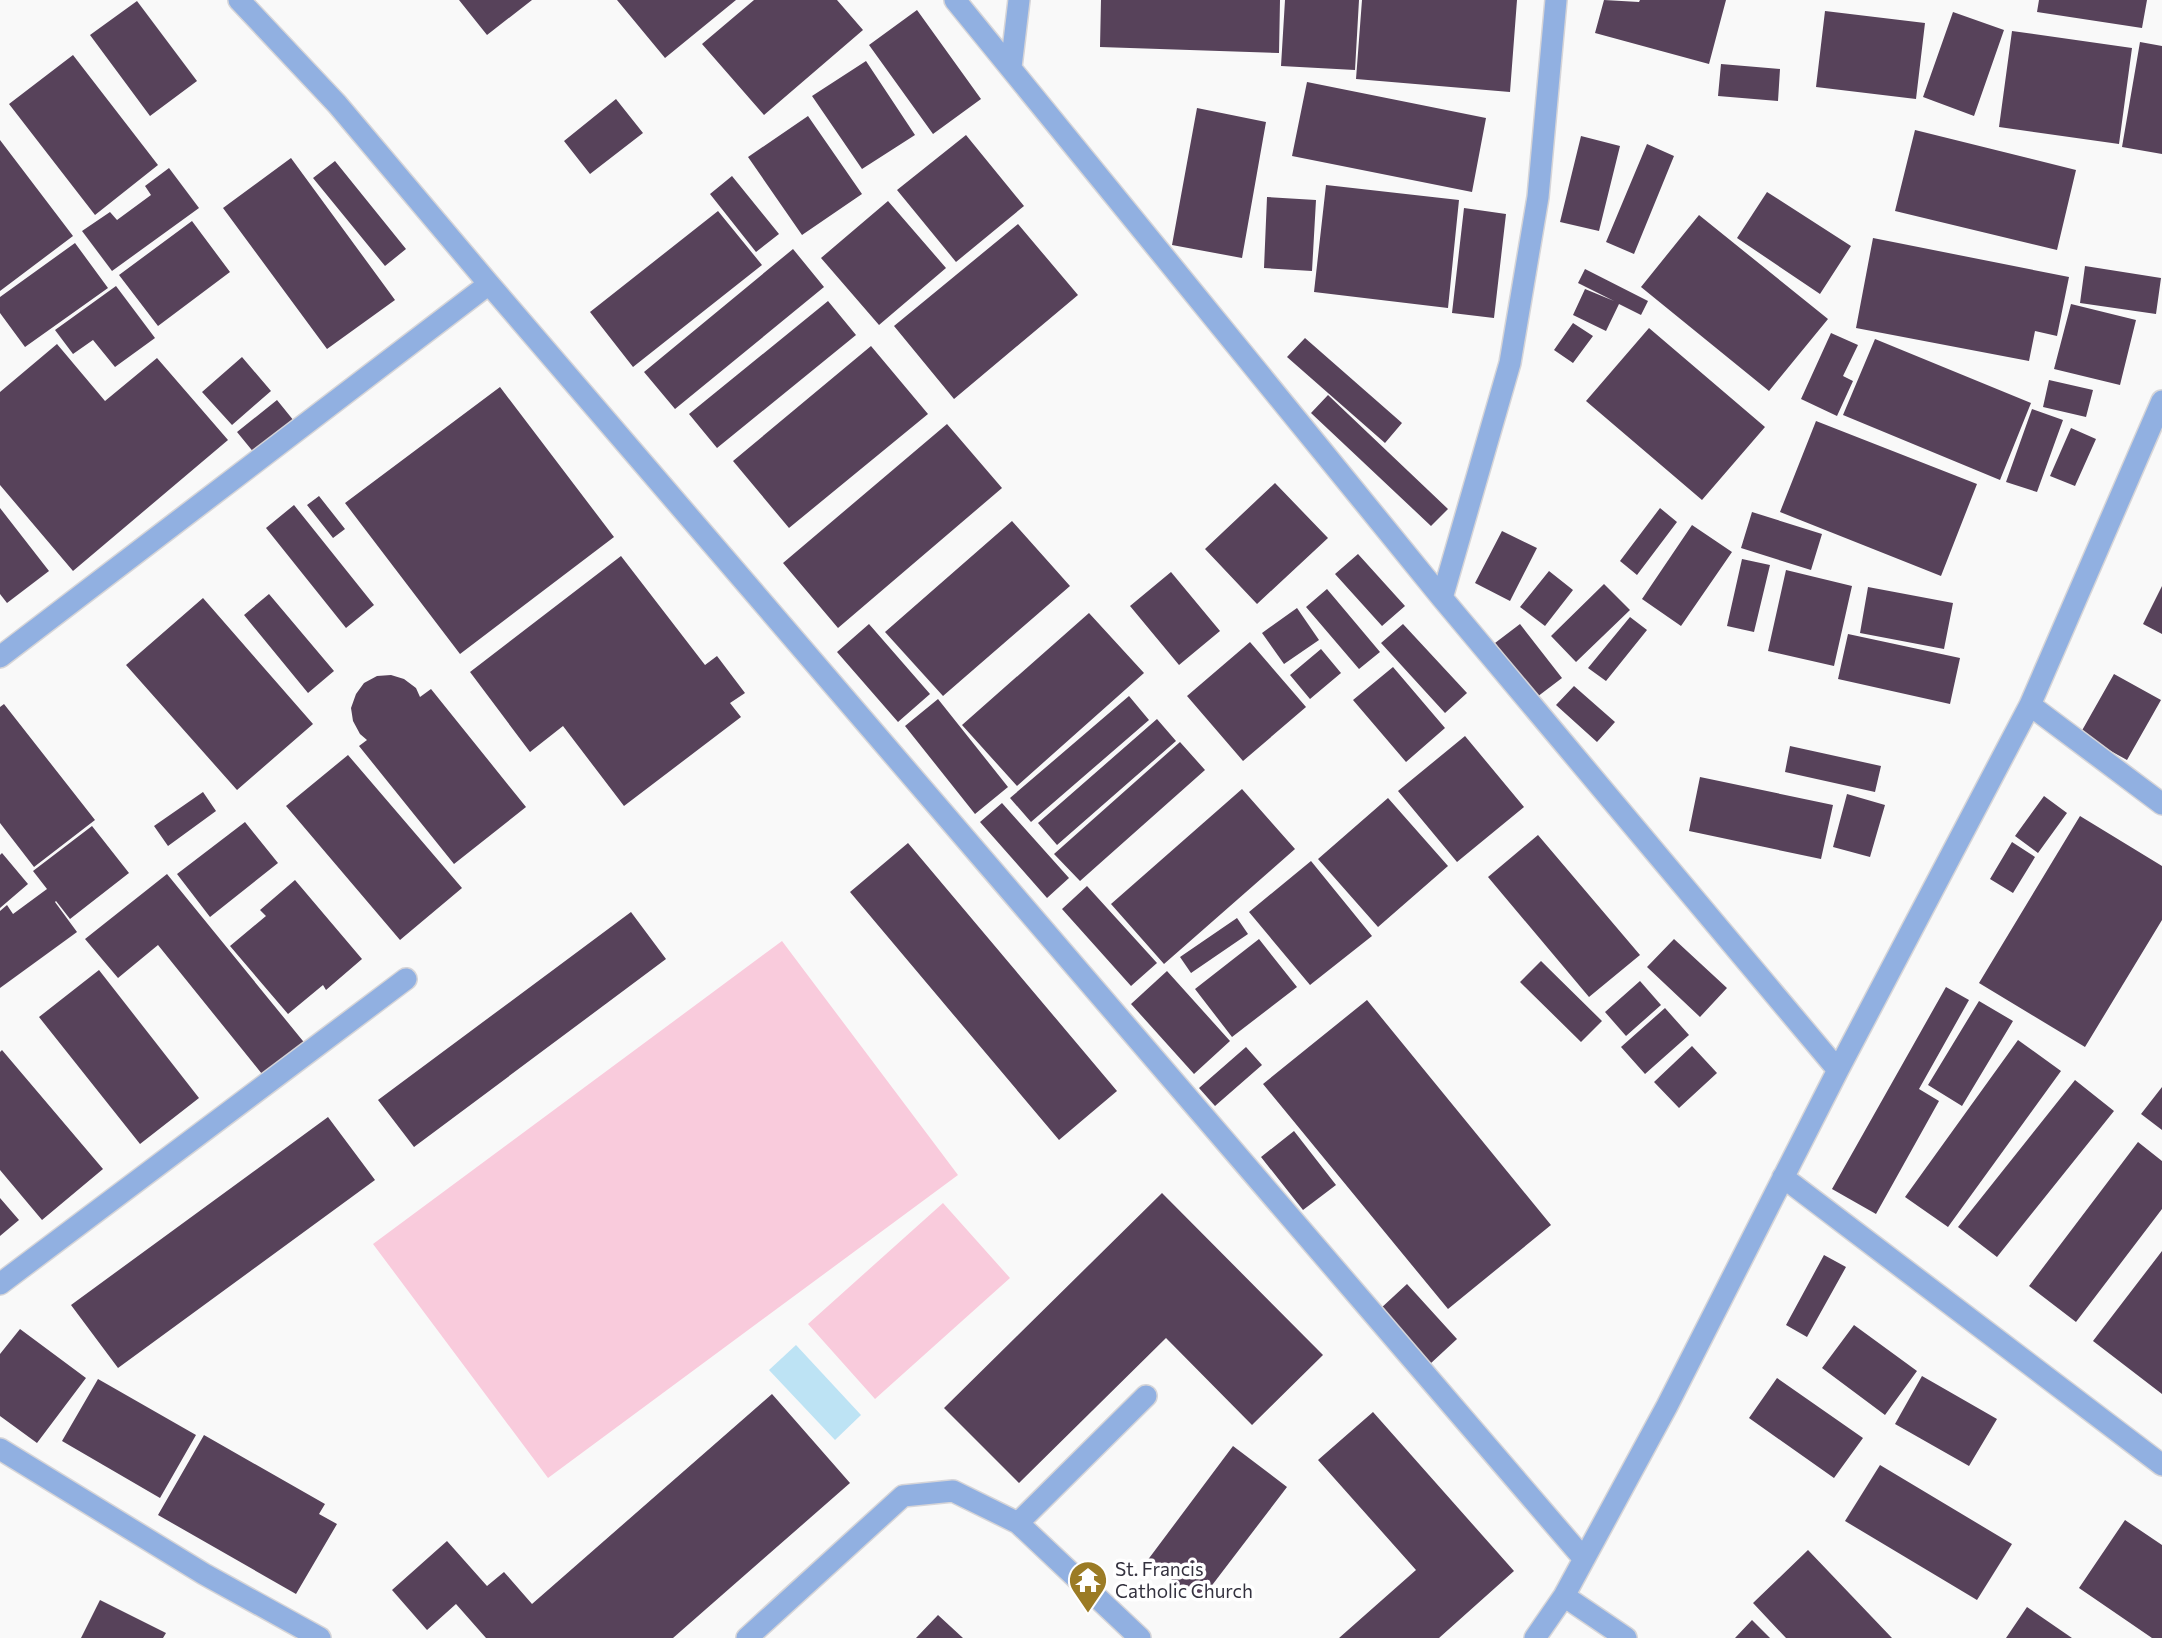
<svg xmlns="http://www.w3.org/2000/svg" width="2162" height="1638" font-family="Commissioner,sans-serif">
  <rect width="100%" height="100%" fill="#f9f9f9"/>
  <path fill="#f9cbdc" d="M782,941L958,1175L548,1478L373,1244Z
    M943,1203L1010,1278L875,1399L808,1324Z"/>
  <path fill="#bde3f4" d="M796,1345L861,1415L835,1440L769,1370Z"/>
  <path fill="#57425a" d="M459,0H532L487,35Z
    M617,0H736L665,58Z
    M754,0H837L863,30L764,115L702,44Z
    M1101,0H1280L1279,53L1100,47Z
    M1285,0H1359L1355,70L1281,66Z
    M1362,0H1517L1510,92L1356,79Z
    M1604,0L1639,2L1640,0H1726L1709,64L1595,33Z
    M2039,0H2147L2142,28L2037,12Z
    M137,1L197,81L150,116L90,35Z
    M917,10L981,99L933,134L869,45Z
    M1825,11L1925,23L1916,99L1816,87Z
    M1953,12L2004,30L1974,116L1923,97Z
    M2012,31L2132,48L2119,144L1999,127Z
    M2140,42L2162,46V154L2122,147Z
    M73,55L158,165L95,215L9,104Z
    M866,61L915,135L862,169L812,96Z
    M1721,64L1780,69L1778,101L1718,96Z
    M1307,82L1486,118L1472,192L1292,156Z
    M616,99L643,133L590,174L564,141Z
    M1197,108L1266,122L1242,258L1172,245Z
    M808,116L862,194L802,235L748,157Z
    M1915,130L2076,170L2057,250L1895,211Z
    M966,135L1024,206L956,262L897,190Z
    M1581,136L1620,146L1599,231L1560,222Z
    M0,140L73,236L0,291Z
    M1647,144L1674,156L1634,254L1606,242Z
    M291,158L395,300L327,349L223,208Z
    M335,161L406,249L385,266L313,178Z
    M169,168L199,208L112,271L82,231L110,212L117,220L151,195L145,186Z
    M732,176L779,234L756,252L710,194Z
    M1326,185L1459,200L1448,308L1314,292Z
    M1767,192L1851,246L1820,294L1737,238Z
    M1267,197L1316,200L1312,271L1264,268Z
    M888,201L946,268L879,325L821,258Z
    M1464,208L1506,214L1494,318L1452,313Z
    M718,211L762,265L633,367L590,312Z
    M1699,215L1828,319L1769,391L1641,287Z
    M192,221L230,272L158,326L119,275Z
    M1018,224L1078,295L954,399L894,326Z
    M1873,238L2069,277L2057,336L2035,331L2029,361L1856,328Z
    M75,243L108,288L25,347L0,313V297Z
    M793,249L824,287L675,409L644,372Z
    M2085,266L2161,278L2156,314L2080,303Z
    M1585,269L1648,301L1641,315L1619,304L1606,331L1573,315L1585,289L1614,301L1578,283Z
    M116,286L155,338L115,367L93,340L73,354L55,330Z
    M828,301L856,335L717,448L689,414Z
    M2071,304L2136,320L2120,385L2054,369Z
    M1573,323L1593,336L1573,363L1554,350Z
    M1649,328L1765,427L1702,500L1586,401Z
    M1831,333L1858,345L1843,376L1853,381L1837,416L1801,399Z
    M1305,338L1402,423L1385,443L1287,357Z
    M1875,339L2031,403L2000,480L1843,415Z
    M57,344L105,401L157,358L228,440L73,571L0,485V392Z
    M871,346L928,414L789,528L733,461Z
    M242,357L271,391L232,425L202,392Z
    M2049,380L2093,390L2086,417L2043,407Z
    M500,387L614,537L460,654L345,503Z
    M1328,395L1448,509L1431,526L1311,413Z
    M277,400L294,421L255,454L237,432Z
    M2032,409L2063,420L2037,492L2006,482Z
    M1816,421L1977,484L1941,576L1780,512Z
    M947,424L1002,488L838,628L783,563Z
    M2071,428L2096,439L2075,486L2050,476Z
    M1275,483L1328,538L1257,604L1205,549Z
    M319,496L345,529L333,538L307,505Z
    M294,505L374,605L346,628L266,528Z
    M0,508L49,571L7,603L0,594Z
    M1660,508L1677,522L1637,575L1620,561Z
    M1752,512L1822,534L1811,570L1741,548Z
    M1012,521L1070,586L943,696L885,632Z
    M1692,525L1732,552L1681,626L1642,599Z
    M1502,531L1537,548L1510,601L1475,583Z
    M1358,554L1405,606L1382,626L1335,574Z
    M621,556L705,665L717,656L745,693L730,703L741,717L624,806L563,726L530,752L470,672Z
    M1742,559L1770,565L1754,632L1727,626Z
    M1786,570L1852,586L1834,666L1768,651Z
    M1549,571L1573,590L1545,626L1520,607Z
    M1171,572L1220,631L1179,665L1130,606Z
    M1604,584L1630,610L1576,662L1551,636Z
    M2162,586V634L2143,624Z
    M1868,587L1953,603L1944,649L1860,633Z
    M1327,589L1380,652L1359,669L1306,607Z
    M269,594L334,671L308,693L244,615Z
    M203,598L313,724L237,790L126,665Z
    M1297,608L1319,640L1284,664L1262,633Z
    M1089,613L1144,673L1017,786L962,725Z
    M1630,617L1647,630L1606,681L1588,668Z
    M869,624L930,694L898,722L837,652Z
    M1403,624L1467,693L1445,713L1381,643Z
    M1520,624L1562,678L1537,697L1495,643Z
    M1848,634L1960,658L1950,704L1838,679Z
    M1250,642L1306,707L1243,761L1187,696Z
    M1321,649L1341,673L1310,699L1290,675Z
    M1393,667L1445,728L1406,762L1353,700Z
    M2114,674L2161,700L2127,760L2080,734Z
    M391,675L404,679L416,688L420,697L431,689L526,807L454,864L359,746L367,740L360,734L353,721L351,708L356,694L364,683L377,676Z
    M1574,686L1615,722L1597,742L1556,705Z
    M1129,696L1149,720L1031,822L1010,798Z
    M938,699L1008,787L975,814L905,726Z
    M4,704L95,820L34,867L0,823V707Z
    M1157,719L1176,741L1057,845L1038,823Z
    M1465,736L1524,807L1457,862L1398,791Z
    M1180,742L1205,770L1080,881L1054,854Z
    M1790,746L1881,766L1875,792L1785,772Z
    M348,755L462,888L400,940L286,806Z
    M1700,777L1833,805L1821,859L1689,831Z
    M1242,789L1295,849L1164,964L1111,904Z
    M203,792L216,811L168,846L154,826Z
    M1847,794L1885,805L1870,857L1833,847Z
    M2044,796L2067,813L2038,853L2015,836Z
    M1388,798L1448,866L1378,927L1318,859Z
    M1002,803L1069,878L1047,898L980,822Z
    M2080,816L2162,866V920L2085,1047L1979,983Z
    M245,822L278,863L210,917L177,874Z
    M92,826L129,873L70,919L56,901L55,902L77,932L0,988V911L7,905L13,914L47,889L33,871Z
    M1538,835L1640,955L1589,997L1488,877Z
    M2012,842L2035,857L2013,893L1990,879Z
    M908,843L1117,1091L1059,1140L850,892Z
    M2,853L28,884L0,908V855Z
    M1311,861L1372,936L1310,985L1249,912Z
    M167,874L307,1046L266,1079L158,945L118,978L85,939Z
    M295,880L362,959L326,990L323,985L288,1014L230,946L266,916L260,910Z
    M1087,886L1157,963L1131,986L1062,909Z
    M631,912L666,959L414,1147L378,1100Z
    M1237,918L1248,934L1191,973L1180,957Z
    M1259,939L1297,987L1232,1037L1195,989Z
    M1674,939L1727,988L1700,1017L1647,967Z
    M1541,961L1602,1021L1581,1042L1520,982Z
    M99,970L199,1098L140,1144L39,1017Z
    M1167,971L1230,1041L1194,1074L1131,1004Z
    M1640,981L1661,1005L1626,1036L1605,1012Z
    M1946,987L1969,1000L1919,1089L1939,1101L1876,1214L1832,1189Z
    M1367,1000L1551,1225L1448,1309L1263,1084Z
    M1979,1001L2013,1021L1962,1106L1928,1085Z
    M1665,1008L1689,1035L1645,1074L1621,1047Z
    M2018,1040L2061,1071L1948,1227L1905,1197Z
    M1692,1046L1717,1073L1679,1108L1654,1082Z
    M1246,1047L1262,1065L1215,1106L1199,1088Z
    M2,1050L103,1169L42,1220L0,1170V1052Z
    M2075,1080L2114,1111L1997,1257L1958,1227Z
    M2162,1087V1130L2141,1114Z
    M328,1117L375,1180L118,1368L71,1305Z
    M1294,1131L1336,1185L1303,1210L1261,1157Z
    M2138,1142L2162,1161V1209L2076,1322L2029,1286Z
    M1162,1193L1323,1355L1252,1425L1166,1338L1019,1483L944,1408Z
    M0,1198L19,1220L0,1236Z
    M2162,1251V1394L2093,1341Z
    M1824,1255L1846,1267L1807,1337L1786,1325Z
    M1407,1284L1457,1339L1430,1364L1380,1309Z
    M1854,1325L1917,1371L1885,1415L1822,1368Z
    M20,1329L86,1378L37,1443L0,1416V1354Z
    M1922,1376L1997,1419L1969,1466L1895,1424Z
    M1777,1378L1863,1438L1834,1478L1749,1418Z
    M98,1379L196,1435L160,1498L62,1441Z
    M772,1394L850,1483L673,1638H486L456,1604L427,1630L392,1590L447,1541L487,1586L504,1572L532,1604Z
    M1373,1412L1514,1571L1439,1638H1339L1416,1570L1318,1460Z
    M204,1435L325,1504L319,1514L337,1524L296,1594L158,1515Z
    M1233,1446L1287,1487L1200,1601L1147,1561Z
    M1880,1465L2012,1544L1977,1600L1845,1521Z
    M2125,1520L2162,1545V1638H2152L2079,1588Z
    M1808,1550L1892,1638H1786L1753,1603Z
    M100,1600L166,1633L163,1638H81Z
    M2027,1607L2072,1638H2006Z
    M938,1615L963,1638H916Z
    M1752,1620L1770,1638H1735Z"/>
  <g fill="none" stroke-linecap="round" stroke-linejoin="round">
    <g stroke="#d6d5d8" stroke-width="24">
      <path id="minor" d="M239,0L337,104L489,284L1584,1559
        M955,0L1442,598L1838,1070
        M1011,67L1019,0
        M1442,598L1510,363L1538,197L1556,0
        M0,657L489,284
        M2030,705L2162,804
        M1783,1177L2162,1465
        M0,1284L406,979
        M0,1449L204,1574L320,1638
        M1018,1523L1146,1396
        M1564,1596L1626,1638
        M747,1638L903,1496L953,1491L1018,1523L1140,1638
        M1535,1638L1564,1596L1667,1406L1838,1070L2030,705L2162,401"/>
    </g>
    <use href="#minor" stroke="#91b0e1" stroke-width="21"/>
  </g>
  <defs>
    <g id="temple-pin" transform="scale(2.0125)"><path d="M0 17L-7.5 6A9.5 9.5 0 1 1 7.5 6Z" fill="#9b7b25" stroke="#fff"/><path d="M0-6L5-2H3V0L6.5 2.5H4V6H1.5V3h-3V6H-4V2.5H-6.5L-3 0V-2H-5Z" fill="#fff"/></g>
  </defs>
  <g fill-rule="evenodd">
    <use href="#temple-pin" x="1088" y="1580"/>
  </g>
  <g text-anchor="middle" stroke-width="7" stroke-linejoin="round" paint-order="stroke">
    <g font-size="19" fill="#34323f" stroke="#fff" text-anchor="start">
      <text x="1115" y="1576">St. Francis<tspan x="1115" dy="22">Catholic Church</tspan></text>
    </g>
  </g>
</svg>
